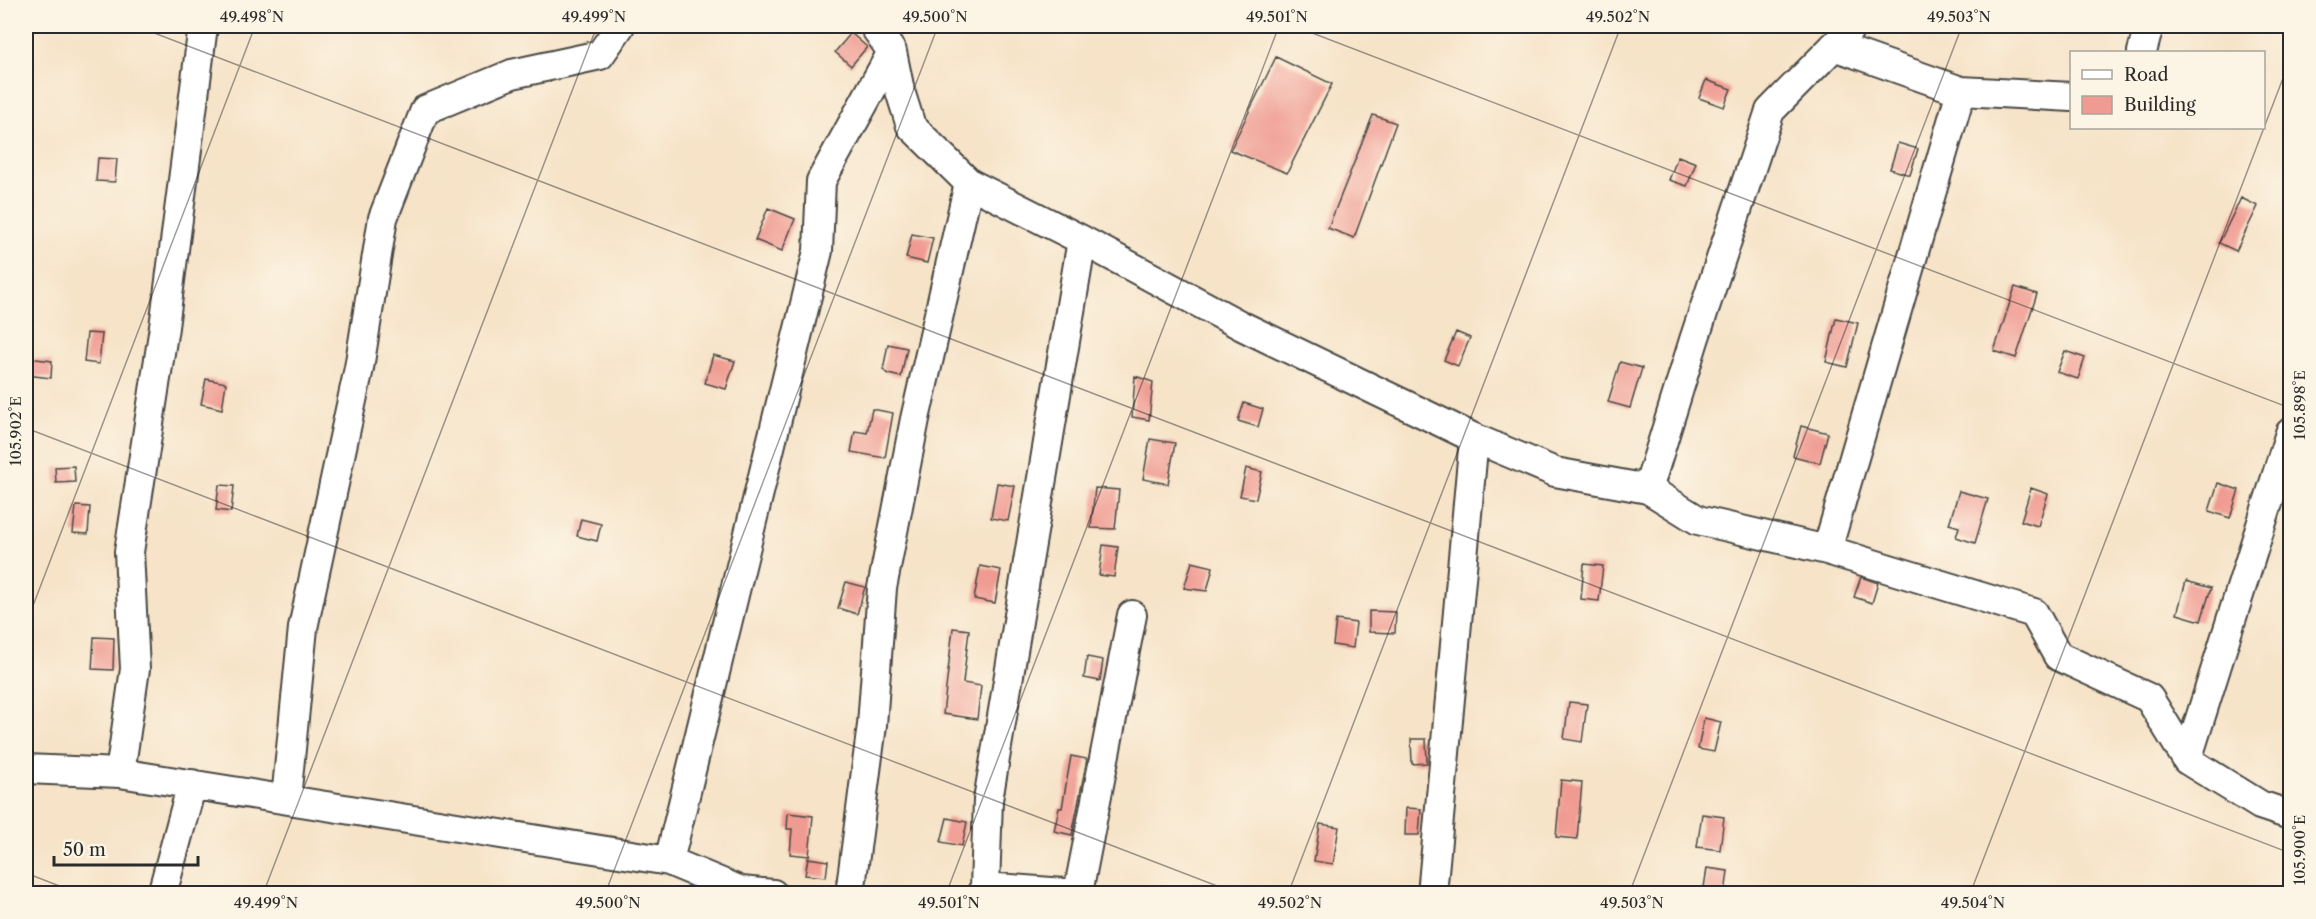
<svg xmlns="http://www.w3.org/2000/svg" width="2316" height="919" font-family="'Libre Caslon Text',serif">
  <rect width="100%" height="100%" fill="#fcf5e5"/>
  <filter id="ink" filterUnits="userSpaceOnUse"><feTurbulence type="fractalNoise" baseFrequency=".0167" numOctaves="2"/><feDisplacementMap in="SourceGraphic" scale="12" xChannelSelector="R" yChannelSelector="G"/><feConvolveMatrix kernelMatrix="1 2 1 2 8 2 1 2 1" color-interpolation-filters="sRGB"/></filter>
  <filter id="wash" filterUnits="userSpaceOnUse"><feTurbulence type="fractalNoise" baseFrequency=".008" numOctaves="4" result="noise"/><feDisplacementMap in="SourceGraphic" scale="24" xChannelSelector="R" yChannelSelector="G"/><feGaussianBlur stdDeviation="1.35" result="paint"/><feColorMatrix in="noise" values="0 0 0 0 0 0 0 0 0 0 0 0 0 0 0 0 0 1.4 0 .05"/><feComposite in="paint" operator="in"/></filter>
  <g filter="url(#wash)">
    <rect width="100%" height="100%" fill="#f6e3c8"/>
    <g id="blocks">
      <path fill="#f09b92" d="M851,33L867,47L851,66L835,52Z
        M1276,57L1332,84L1287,173L1230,150Z
        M1706,80L1731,89L1724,107L1699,98Z
        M1373,115L1396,123L1354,238L1328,228Z
        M1898,143L1918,149L1910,175L1890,169Z
        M1678,156L1696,163L1687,186L1669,180Z
        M98,158L117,159L115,182L96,181Z
        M2241,198L2258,206L2236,251L2219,243Z
        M768,208L795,219L782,251L755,240Z
        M912,234L933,238L927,263L906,258Z
        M2015,287L2037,294L2016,358L1994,351Z
        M1836,318L1858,323L1847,367L1826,362Z
        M1456,332L1470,338L1458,366L1444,360Z
        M87,333L102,334L99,364L84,362Z
        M888,344L907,348L901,377L888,374L883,370Z
        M2065,351L2085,358L2078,379L2057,372Z
        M713,355L735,361L726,389L705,383Z
        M28,358L52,361L51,378L26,375Z
        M1620,362L1642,368L1630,408L1608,402Z
        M1135,376L1153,382L1149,420L1132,417Z
        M206,379L226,383L222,409L201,404Z
        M1244,403L1263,409L1258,427L1238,421Z
        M872,409L893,413L885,458L851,452L855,431L867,433Z
        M1801,426L1828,433L1820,463L1793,456Z
        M1150,439L1175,443L1168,484L1143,479Z
        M74,466L75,482L56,483L55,467Z
        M1246,468L1262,472L1256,499L1240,496Z
        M997,483L1015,486L1008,521L991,518Z
        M2218,483L2239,490L2230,518L2209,511Z
        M219,485L234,486L231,512L216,510Z
        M1095,488L1119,490L1115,529L1091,528Z
        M2031,488L2048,494L2038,526L2021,521Z
        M1959,491L1988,499L1975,543L1956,537L1959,527L1949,524Z
        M76,506L90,507L88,534L73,533Z
        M581,519L601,524L597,541L577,536Z
        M1103,545L1118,547L1114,577L1099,575Z
        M1192,562L1213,567L1207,591L1184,588Z
        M1584,564L1603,566L1599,601L1581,599Z
        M980,566L1001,570L995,603L974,599Z
        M1861,577L1878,583L1872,603L1854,597Z
        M2186,581L2211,588L2201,621L2177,614Z
        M846,582L865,587L857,614L838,608Z
        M1369,611L1396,612L1395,633L1369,632Z
        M1336,620L1356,623L1353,648L1333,645Z
        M953,628L969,630L963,683L981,686L977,719L943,714Z
        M94,637L114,638L113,670L92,669Z
        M1087,657L1103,660L1100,681L1084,678Z
        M1569,702L1587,704L1582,742L1564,739Z
        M1704,718L1721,722L1714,752L1698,749Z
        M1411,739H1426L1427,763L1412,764Z
        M1071,756L1087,759L1072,835L1054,831L1059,808H1062Z
        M1561,780L1582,782L1577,839L1556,837Z
        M1406,808L1421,809L1419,835H1405Z
        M788,813L813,816L809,856L790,854L792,829H787Z
        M1702,814L1724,817L1720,850L1697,847Z
        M947,818L967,822L962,846L941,842Z
        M1320,824L1339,827L1333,864L1314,861Z
        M808,858L828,861L826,877L805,875Z
        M1707,868L1728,871L1725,894H1703Z"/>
    </g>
  </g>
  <g filter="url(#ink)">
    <use href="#blocks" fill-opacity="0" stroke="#494743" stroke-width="1.5"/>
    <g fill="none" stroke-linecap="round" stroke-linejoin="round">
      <g stroke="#494743" stroke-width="32">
        <path id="minor" d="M874,26L892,52L900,91L911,126L969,183L1082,240L1242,326L1474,438L1555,472L1648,489L1698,520L1827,550L2034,613L2058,656L2149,698L2187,760L2260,805L2290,815
          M1834,46L1961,91L2072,97
          M2142,52L2149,26
          M1648,489L1694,340L1770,111L1847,33L1851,26
          M1827,550L1961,91
          M2187,760L2290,433
          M26,769L120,773L669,861L741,891L773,894
          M120,773L135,669L129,552L164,327L203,26
          M286,799L303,628L359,368L383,218L425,110L512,74L600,55L620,26
          M669,861L818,251L821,181L892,52
          M985,887L988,800L1082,240
          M1078,893L1132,615
          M162,894L192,784
          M850,894L872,725L882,588L915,419L969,183
          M981,894L985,887L1078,894
          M1432,894L1474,438"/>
      </g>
      <use href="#minor" stroke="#fff" stroke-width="28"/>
    </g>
  </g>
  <path fill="none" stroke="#2b2b2b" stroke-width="1.5" stroke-opacity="0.45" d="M136,26L2290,853M1294,26L2290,408M26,428L1238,894M26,624L255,26M26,873L80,894M263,894L597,26M605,894L938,26M946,894L1279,26M1288,894L1621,26M1629,894L1962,26M1970,894L2290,60"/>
  <rect width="2316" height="919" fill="none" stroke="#fcf5e5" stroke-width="66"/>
  <rect x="2070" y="51" width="195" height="78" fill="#fcf5e5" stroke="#a8a49b" stroke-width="1.5"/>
  <rect x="2082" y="70" width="30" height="9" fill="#ffffff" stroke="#a8a49b" stroke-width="1.5"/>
  <text x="2124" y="81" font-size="18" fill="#2b2b2b">Road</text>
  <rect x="2082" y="96" width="30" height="18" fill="#f09b92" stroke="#a8a49b" stroke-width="1.5"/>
  <text x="2124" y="111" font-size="18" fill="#2b2b2b">Building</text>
  <path d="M54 856v9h144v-9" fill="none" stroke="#2b2b2b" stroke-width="3"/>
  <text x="63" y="856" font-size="18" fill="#2b2b2b" stroke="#fcf5e5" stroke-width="4.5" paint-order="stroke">50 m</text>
  <rect x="33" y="33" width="2250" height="853" fill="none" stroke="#2b2b2b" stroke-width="2"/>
  <g font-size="15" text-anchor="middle" fill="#2b2b2b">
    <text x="252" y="22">49.498°N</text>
    <text x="594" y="22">49.499°N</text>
    <text x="935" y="22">49.500°N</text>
    <text x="1277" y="22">49.501°N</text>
    <text x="1618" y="22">49.502°N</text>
    <text x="1959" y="22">49.503°N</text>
    <text transform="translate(2300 405) rotate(-90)" y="5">105.898°E</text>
    <text transform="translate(16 431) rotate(-90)" y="5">105.902°E</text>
    <text transform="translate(2300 850) rotate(-90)" y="5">105.900°E</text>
    <text x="266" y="908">49.499°N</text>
    <text x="608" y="908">49.500°N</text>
    <text x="949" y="908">49.501°N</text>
    <text x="1290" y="908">49.502°N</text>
    <text x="1632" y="908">49.503°N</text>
    <text x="1973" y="908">49.504°N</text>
  </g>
</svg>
